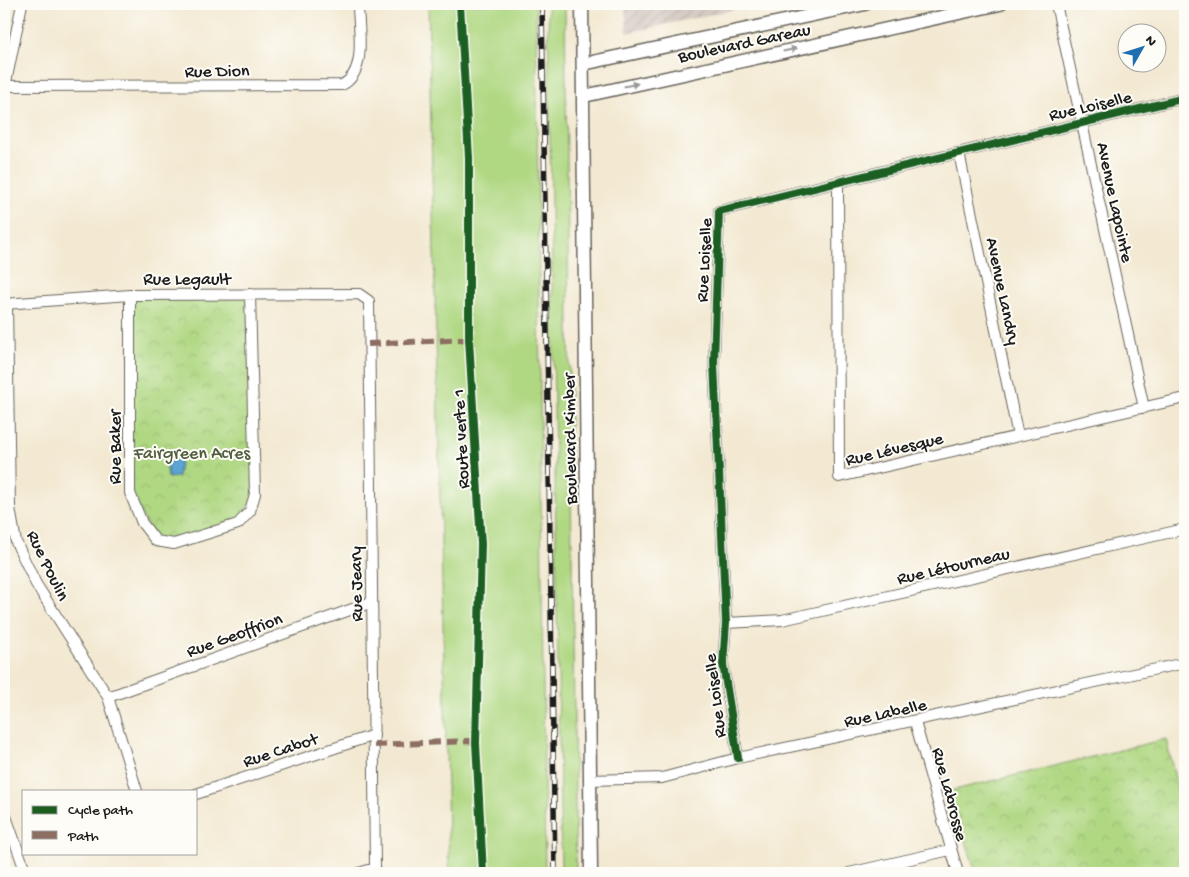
<svg xmlns="http://www.w3.org/2000/svg" width="1189" height="877" font-family="'Gochi Hand',sans-serif">
  <defs>
    <pattern id="industrial-furrows" width="10" height="10" patternUnits="userSpaceOnUse" patternTransform="scale(1.25)"><rect width="10" height="10" fill="#cec1ba"/><path d="M-1 1l2-2M0 10L10 0M9 11l2-2" fill="none" stroke="#b0a59f"/></pattern>
    <pattern id="park-crowns" width="20" height="18" patternUnits="userSpaceOnUse" patternTransform="scale(1.25)"><rect width="20" height="18" fill="#b0d883"/><path d="M2 6a3 3 0 1 1 6 0M12 15a3 3 0 1 1 6 0" fill="none" stroke="#97b971"/></pattern>
    <pattern id="water-ripples" width="26" height="14" patternUnits="userSpaceOnUse" patternTransform="scale(1.25)"><rect width="26" height="14" fill="#5ba4d2"/><path d="M2 4q2-2 4 0t4 0M15 11q2-2 4 0t4 0" fill="none" stroke="#4a85aa"/></pattern>
  </defs>
  <rect width="100%" height="100%" fill="#fdfcf7"/>
  <filter id="ink" filterUnits="userSpaceOnUse"><feTurbulence type="fractalNoise" baseFrequency=".02" numOctaves="2"/><feDisplacementMap in="SourceGraphic" scale="10" xChannelSelector="R" yChannelSelector="G"/><feConvolveMatrix kernelMatrix="1 2 1 2 8 2 1 2 1" color-interpolation-filters="sRGB"/></filter>
  <filter id="wash" filterUnits="userSpaceOnUse"><feTurbulence type="fractalNoise" baseFrequency=".0096" numOctaves="4" result="noise"/><feDisplacementMap in="SourceGraphic" scale="20" xChannelSelector="R" yChannelSelector="G"/><feGaussianBlur stdDeviation="1.12" result="paint"/><feColorMatrix in="noise" values="0 0 0 0 0 0 0 0 0 0 0 0 0 0 0 0 0 1.4 0 .05"/><feComposite in="paint" operator="in"/></filter>
  <g filter="url(#wash)">
    <rect width="100%" height="100%" fill="#f3e9d2"/>
    <path fill="url(#industrial-furrows)" d="M625,4H758L627,33Z"/>
    <path fill="#b0d883" stroke="#667a50" d="M428,4H536L545,873H449Z
      M548,4H565L576,873H561Z"/>
    <path fill="url(#park-crowns)" stroke="#667a50" d="M250,294L255,494L238,524L174,544L156,541L130,493V295Z
      M1166,739L1185,822V873H976L950,791Z"/>
    <path fill="url(#water-ripples)" stroke="#3c6077" d="M165,450H182L178,477L168,478Z"/>
  </g>
  <g filter="url(#ink)">
    <g fill="none" stroke-linecap="round" stroke-linejoin="round">
      <g stroke="#67645c" stroke-width="12">
        <path id="minor" d="M1056,4L1144,408
          M4,86L342,85C368,72 358,29 358,4
          M5,87L22,4
          M959,153L1018,436
          M838,182L839,477L1185,398
          M130,295V493L142,523L156,541L174,544L238,524L250,511L255,494L250,294
          M4,304L130,295L359,294L369,301L375,868L359,873
          M7,304L10,508L16,542L36,584L108,697L137,791
          M726,623L782,620L1185,529
          M108,697L372,602
          M915,722L958,873
          M738,758L723,664L726,623L714,363L719,211L1185,98
          M590,780L662,778L738,758L1185,663
          M196,794L374,735
          M4,811L26,873
          M849,873L950,850"/>
      </g>
      <g stroke="#67645c" stroke-width="15">
        <path id="tertiary" d="M582,4L591,873
          M583,64L865,4
          M584,96L1000,4"/>
      </g>
      <use href="#minor" stroke="#fff" stroke-width="10"/>
      <use href="#tertiary" stroke="#fff" stroke-width="12"/>
      <g stroke="#1c1c1c" stroke-width="5.5">
        <path id="rail" d="M542,4L555,873"/>
      </g>
      <use href="#rail" stroke="#fdfcf7" stroke-width="4" stroke-dasharray="11" stroke-linecap="butt"/>
      <path stroke="#8d6e63" stroke-width="6" stroke-dasharray="12 6" stroke-linecap="butt" d="M368,344L469,339
        M374,745L469,741L476,743"/>
      <g stroke="#fdfcf7" stroke-width="11">
        <path id="cycleway" d="M460,4L469,158V339L481,544L476,743L483,873
          M738,758L723,664L726,623L714,363L719,211L1185,98"/>
      </g>
      <use href="#cycleway" stroke="#1b5e20" stroke-width="8"/>
    </g>
    <defs><path id="oneway-solid" d="M-6-.8H1V-3.2L6.5 0L1 3.2V.8H-6Z" transform="scale(1.25)"/></defs>
    <g fill="#999">
      <use href="#oneway-solid" transform="translate(790 50) rotate(-12)"/>
      <use href="#oneway-solid" transform="translate(631 85) rotate(-12)"/>
    </g>
  </g>
  <g text-anchor="middle" stroke-width="4" stroke-linejoin="round" paint-order="stroke">
    <g font-size="18" fill="#1c1c1c" stroke="#fdfcf7">
      <text transform="translate(744 42) rotate(-12)" y="6">Boulevard Gareau</text>
      <text transform="translate(217 70) rotate(-1)" y="6">Rue Dion</text>
      <text transform="translate(1090 105) rotate(-13)" y="6">Rue Loiselle</text>
      <text transform="translate(1116 202) rotate(78)" y="6">Avenue Lapointe</text>
      <text transform="translate(703 260) rotate(-87)" y="6">Rue Loiselle</text>
      <text x="187" y="284">Rue Legault</text>
      <text transform="translate(1004 291) rotate(78)" y="6">Avenue Landry</text>
      <text transform="translate(460 439) rotate(-93)" y="6">Route verte 1</text>
      <text transform="translate(569 439) rotate(-91)" y="6">Boulevard Kimber</text>
      <text transform="translate(114 447) rotate(-90)" y="6">Rue Baker</text>
      <text transform="translate(894 448) rotate(-13)" y="6">Rue Lévesque</text>
      <text transform="translate(49 565) rotate(64)" y="6">Rue Poulin</text>
      <text transform="translate(953 565) rotate(-13)" y="6">Rue Létourneau</text>
      <text transform="translate(355 584) rotate(-91)" y="6">Rue Jeary</text>
      <text transform="translate(234 634) rotate(-20)" y="6">Rue Geoffrion</text>
      <text transform="translate(714 696) rotate(-97)" y="6">Rue Loiselle</text>
      <text transform="translate(885 712) rotate(-12)" y="6">Rue Labelle</text>
      <text transform="translate(280 749) rotate(-18)" y="6">Rue Cabot</text>
      <text transform="translate(951 794) rotate(75)" y="6">Rue Labrosse</text>
    </g>
    <g font-size="18" fill="#505e40" stroke="#fdfcf7">
      <text x="192" y="458">Fairgreen Acres</text>
    </g>
  </g>
  <rect width="1189" height="877" fill="none" stroke="#fdfcf7" stroke-width="20"/>
  <rect x="22" y="790" width="175" height="65" fill="#fdfcf7" stroke="#a3a29f"/>
  <rect x="32" y="806" width="25" height="8" fill="#1b5e20" stroke="#a3a29f"/>
  <text x="68" y="814" font-size="15" fill="#1c1c1c">Cycle path</text>
  <rect x="32" y="831" width="25" height="8" fill="#8d6e63" stroke="#a3a29f"/>
  <text x="68" y="840" font-size="15" fill="#1c1c1c">Path</text>
  <g transform="translate(1142 48) rotate(51)"><circle r="24" fill="#fdfcf7" stroke="#a3a29f"/>
  <path d="M0-4L9 19L0 12L-9 19Z" fill="#1f6fb2"/>
  <text y="-8" font-size="14" font-weight="bold" text-anchor="middle" fill="#1c1c1c">N</text>
  </g>
</svg>
